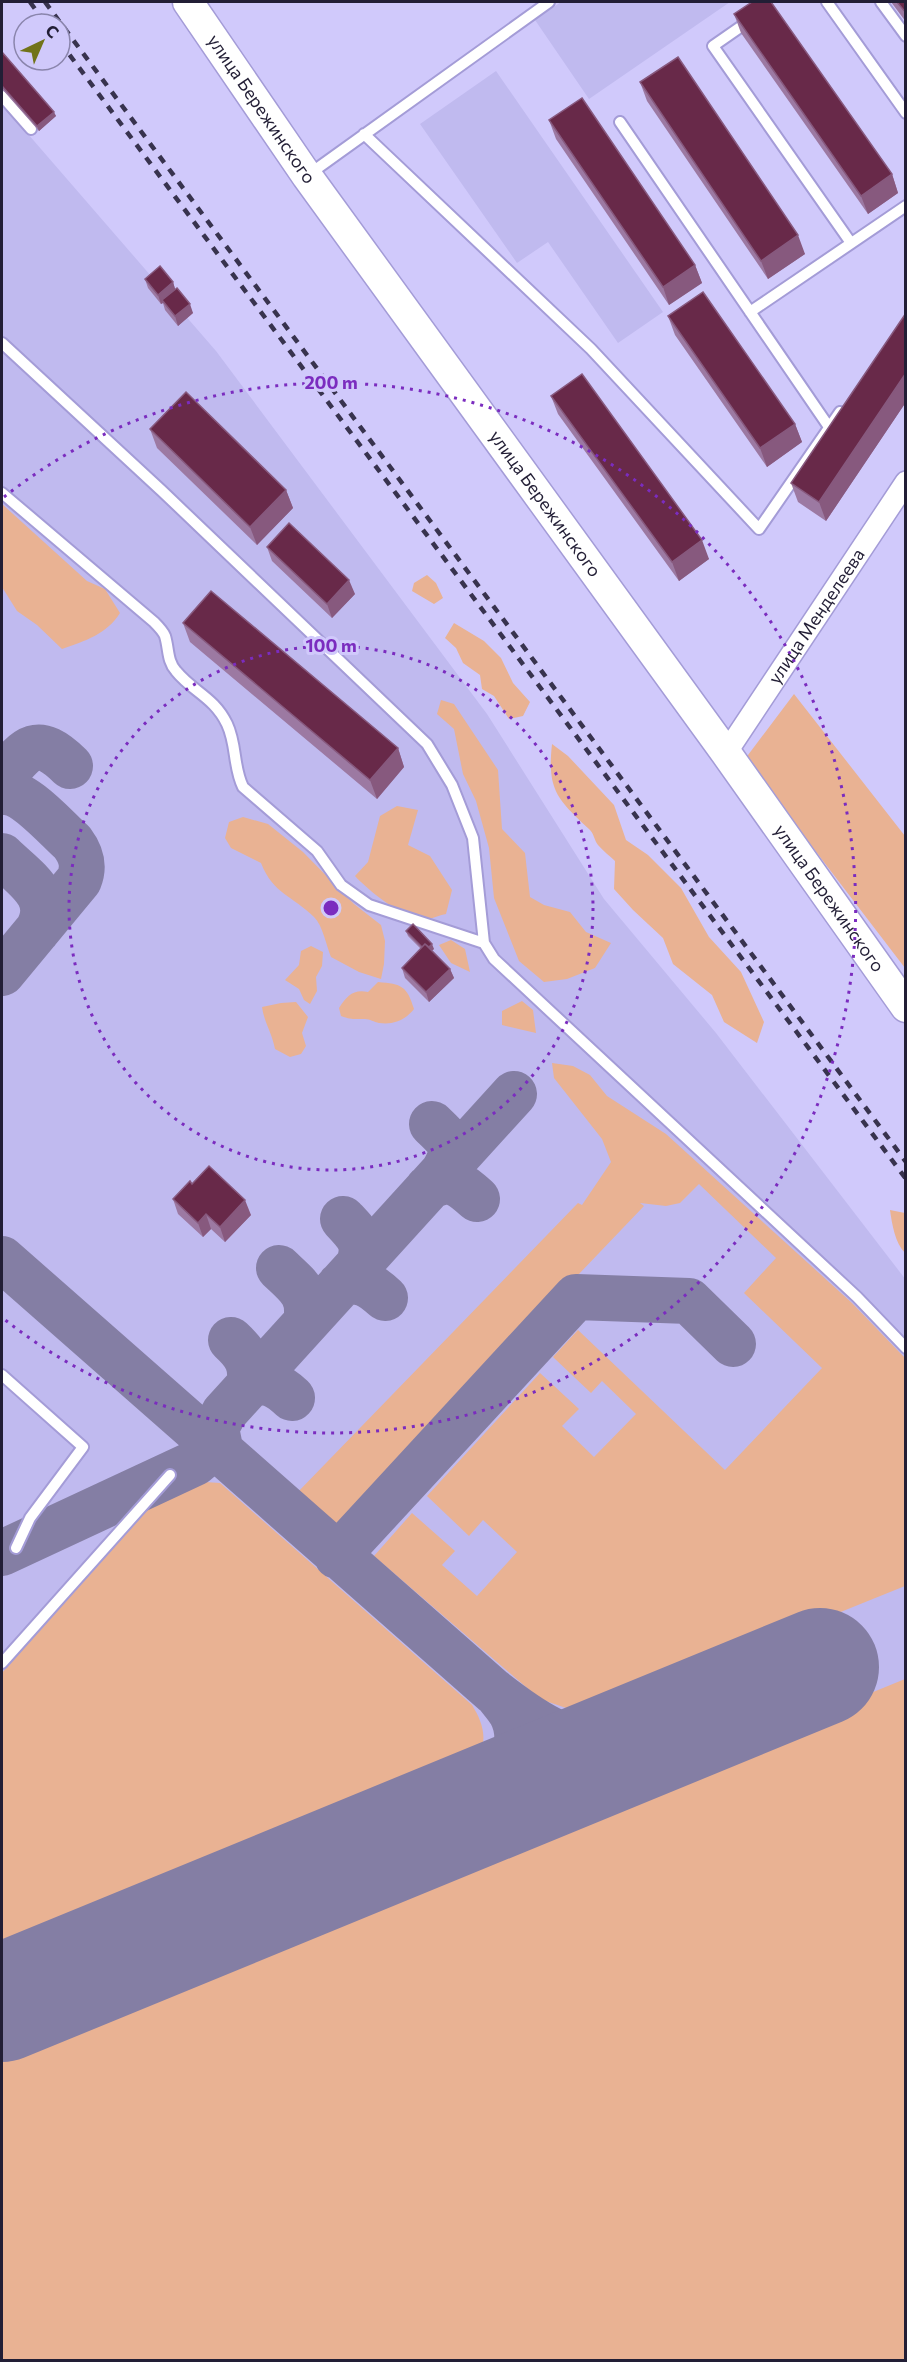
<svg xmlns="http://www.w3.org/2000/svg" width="907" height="2362" font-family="Commissioner,sans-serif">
  <rect width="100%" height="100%" fill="#d0c9fb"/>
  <path fill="#c0baef" d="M561,2H730L589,99L535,20Z
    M496,71L663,312L618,343L548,242L517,263L420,124Z
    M2,104L216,351L487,714L604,899L716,1033L906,1280L905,2360H2Z"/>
  <path fill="#e9b293" d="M2,504L87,581L105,589L120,613C107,634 85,641 62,649L37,625L17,611L2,587Z
    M427,575L436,583L443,598L434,604L412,591L414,583Z
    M454,623L484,641L501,658L513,683L530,702L523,716L509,719L494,696L482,689L480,675L463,663L456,648L445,638Z
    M794,694L905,836V968L745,759Z
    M441,700L454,704L498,770L502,829L525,853L530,897L544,905L570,912L586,932L611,943L595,968L567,979L544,982L519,961L494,898L489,848L476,801L463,774L454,729L437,714Z
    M552,744L568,756L614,805L626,840L648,855L681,888L709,937L741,972L764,1022L757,1043L724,1022L712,995L673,964L663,938L633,910L614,889L615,861C610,856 603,851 598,845C594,840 594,833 589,829C557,799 547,790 552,744Z
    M397,806L418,810L408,845L430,856L452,890L446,914C440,915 434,918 428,919C405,921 369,891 355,876L368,862L380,816Z
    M243,817L268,824L303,852L354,904L381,925L385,941L384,964L381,979L359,972L331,957C326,945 323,926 314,917C293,896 273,894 261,863L231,848L225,838L229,822Z
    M451,940L465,949L470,972L451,963L439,945Z
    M311,946L323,952L322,966L316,977L317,991L310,1004L304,1000L299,989L285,980L299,965L301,951Z
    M378,982C402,984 407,986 414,1009C405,1020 394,1025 379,1023C374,1022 370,1019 365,1019C354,1019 352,1020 341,1016L339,1008C347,996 353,989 368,992Z
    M522,1001L533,1010L536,1033L502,1025V1011Z
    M296,1002L308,1017L302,1033L306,1046L301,1054L290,1057L275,1049C272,1033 264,1022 262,1007L281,1003Z
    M552,1063L573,1066L590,1075L607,1096L666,1134L852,1303L905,1358V1586L595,1711L569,1709L540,1699L374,1556L412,1513L455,1551L442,1565L477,1596L517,1552L483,1520L469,1536L427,1496L540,1373L579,1409L562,1426L594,1457L636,1414L602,1381L591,1393L553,1357L578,1330L725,1470L822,1368L744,1293L776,1258L699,1184L680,1203L666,1206L640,1203L644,1206L335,1529L295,1495L578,1203L582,1205L611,1162L602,1139L554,1078Z
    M890,1210L905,1213V1253C895,1243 892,1224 890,1210Z
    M190,1481L220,1483L472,1705C484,1724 491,1747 470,1763L2,1954V1673L152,1497Z
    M905,1679V2360H2V2049Z"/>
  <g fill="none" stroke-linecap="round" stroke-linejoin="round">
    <path stroke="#847ea4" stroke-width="46" d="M2,778C27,747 37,734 70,766
      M2,792C24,790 56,828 72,842C81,854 85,865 79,880L2,973
      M2,856C24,878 57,896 37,931
      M432,1124C450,1141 458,1148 443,1172
      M428,1188C450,1175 460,1184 477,1199
      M343,1219C358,1235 367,1243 358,1266
      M2,1259L493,1691C538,1726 560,1739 617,1751
      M279,1268C298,1286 311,1294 306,1322
      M340,1285C359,1277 371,1285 385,1298
      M231,1340C246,1354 253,1364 249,1386
      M249,1386C266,1377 279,1386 292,1398
      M221,1453L216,1428L224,1413L514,1094
      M2,1553L195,1463L214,1447
      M337,1556L576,1297L689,1301L733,1344
      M480,1808C487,1801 495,1795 501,1788C515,1768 524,1736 511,1713C507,1706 501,1700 497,1694"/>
    <path stroke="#847ea4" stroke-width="118" d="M2,2003L820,1667"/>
    <g stroke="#a49cd7" stroke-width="14">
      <path id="lane" d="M827,2L906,113
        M881,2L906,36
        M749,21L713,46L851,243
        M2,96L31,129
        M620,122L829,427
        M364,134L591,349L759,529L840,412
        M308,175L549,2
        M750,312L906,206
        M2,343L162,491L427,744L452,785L473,838L484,943
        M2,493L154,622C158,626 163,631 165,636C169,649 167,661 176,671C193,692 214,697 227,724C237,745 233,767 243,787L317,851L341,885L369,905L484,943L494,959L857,1297L906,1348
        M2,1375L83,1447L30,1518L16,1548
        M2,1663L170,1475"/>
    </g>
    <g stroke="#a49cd7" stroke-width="24">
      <g id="street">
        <path id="s1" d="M726,753L906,482"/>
      </g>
    </g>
    <g stroke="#a49cd7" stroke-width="33">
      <g id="secondary">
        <path id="s2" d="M188,2L307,176L726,753L906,1007"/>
      </g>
    </g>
    <use href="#lane" stroke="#fff" stroke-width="10"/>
    <use href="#street" stroke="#fff" stroke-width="21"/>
    <use href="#secondary" stroke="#fff" stroke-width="30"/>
    <path stroke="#38334e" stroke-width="4.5" stroke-dasharray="8 8" stroke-linecap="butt" d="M30,2L46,24
      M45,2L906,1162
      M60,42L906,1179"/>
  </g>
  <path fill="#9c79a2" d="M891,2H906V22Z
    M734,14L892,174L898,193L868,214L741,33Z
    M2,52L56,116L39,131L2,89Z
    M640,82L805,254L768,279L647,101Z
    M549,120L695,265L702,283L669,305L556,139Z
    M145,279L173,282L175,289L193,313L178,326L165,310L163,303L161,304L148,288Z
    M906,313V402L826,521L798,502L791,483Z
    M668,316L795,424L802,442L767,467L675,335Z
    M551,396L709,559L679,581L558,414Z
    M150,429L286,490L293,508L257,545L157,448Z
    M267,547L355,594L332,618L272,561Z
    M183,623L398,748L404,767L377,799L190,642Z
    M406,931L434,949L432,950L450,969L454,978L429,1002L405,978L402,968L421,949L408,936Z
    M192,1184L251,1215L225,1242L211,1229L203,1237L178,1214L173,1199Z"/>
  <path fill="#87597e" d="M54,112L56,116L39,131L37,126Z
    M892,174L898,193L868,214L861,196Z
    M798,235L805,254L768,279L761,261Z
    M695,265L702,283L669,305L663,287Z
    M173,282L176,292L162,300L163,303L161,304L158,295Z
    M190,304L193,313L178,326L175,316Z
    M906,373V402L826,521L819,502Z
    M795,424L802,442L767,467L760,448Z
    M286,490L293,508L257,545L250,527Z
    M702,540L709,559L679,581L672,562Z
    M349,580L355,594L332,618L327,604Z
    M398,748L404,767L377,799L370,780Z
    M432,944L434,949L427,955L425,950Z
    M450,969L454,978L429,1002L426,992Z
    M245,1200L251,1215L225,1242L220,1227Z
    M206,1214L211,1229L203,1237L198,1223Z"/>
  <path fill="#682949" stroke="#87597e" stroke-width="1.5" d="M752,2H771L892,174L861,196L734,14Z
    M897,2H906V13Z
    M2,52L54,112L37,126L2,86Z
    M678,57L798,235L761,261L640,82Z
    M582,98L695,265L663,287L549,120Z
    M160,266L173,282L158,295L145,279Z
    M177,288L190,304L175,316L162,300Z
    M703,292L795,424L760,448L668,316Z
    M906,313V373L819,502L791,483Z
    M582,374L702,540L672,562L551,396Z
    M186,392L286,490L250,527L150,429Z
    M289,523L349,580L327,604L267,547Z
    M211,591L398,748L370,780L183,623Z
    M413,924L432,944L429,947L425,944L422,947L406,931Z
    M425,944L450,969L426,992L402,968Z
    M209,1166L245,1200L220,1227L206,1214L198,1223L173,1199L190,1181L192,1184Z"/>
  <g fill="none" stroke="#7b2cbf" stroke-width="3" stroke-dasharray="3 6">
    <circle cx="331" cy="908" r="262"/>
    <path d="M4 497A525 525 0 1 1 4 1319"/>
  </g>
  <g text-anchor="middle" stroke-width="6" stroke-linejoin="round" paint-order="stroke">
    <g font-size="18" fill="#221e35" stroke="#d0c9fb">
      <text dy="6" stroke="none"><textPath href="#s2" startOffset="130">улица Бережинского</textPath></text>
      <text dy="6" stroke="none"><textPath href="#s2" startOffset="616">улица Бережинского</textPath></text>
      <text dy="6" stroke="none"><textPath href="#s1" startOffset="164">улица Менделеева</textPath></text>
      <text dy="6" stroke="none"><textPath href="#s2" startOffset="1102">улица Бережинского</textPath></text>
    </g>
  </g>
  <circle cx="331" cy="908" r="9" fill="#7b2cbf" stroke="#d0c9fb" stroke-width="3"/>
  <g font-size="18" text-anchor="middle" font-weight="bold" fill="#7b2cbf" stroke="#d0c9fb" stroke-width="6" stroke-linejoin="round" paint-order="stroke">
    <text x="331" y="389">200 m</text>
    <text x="331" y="652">100 m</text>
  </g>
  <rect width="907" height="2362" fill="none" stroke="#221e35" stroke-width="6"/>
  <g transform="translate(42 42) rotate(44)"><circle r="28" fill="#d0c9fb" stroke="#8a85ac" stroke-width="1.5"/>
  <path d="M0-4.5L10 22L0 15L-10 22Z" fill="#717319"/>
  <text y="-9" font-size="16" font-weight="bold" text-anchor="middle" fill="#221e35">С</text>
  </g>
</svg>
